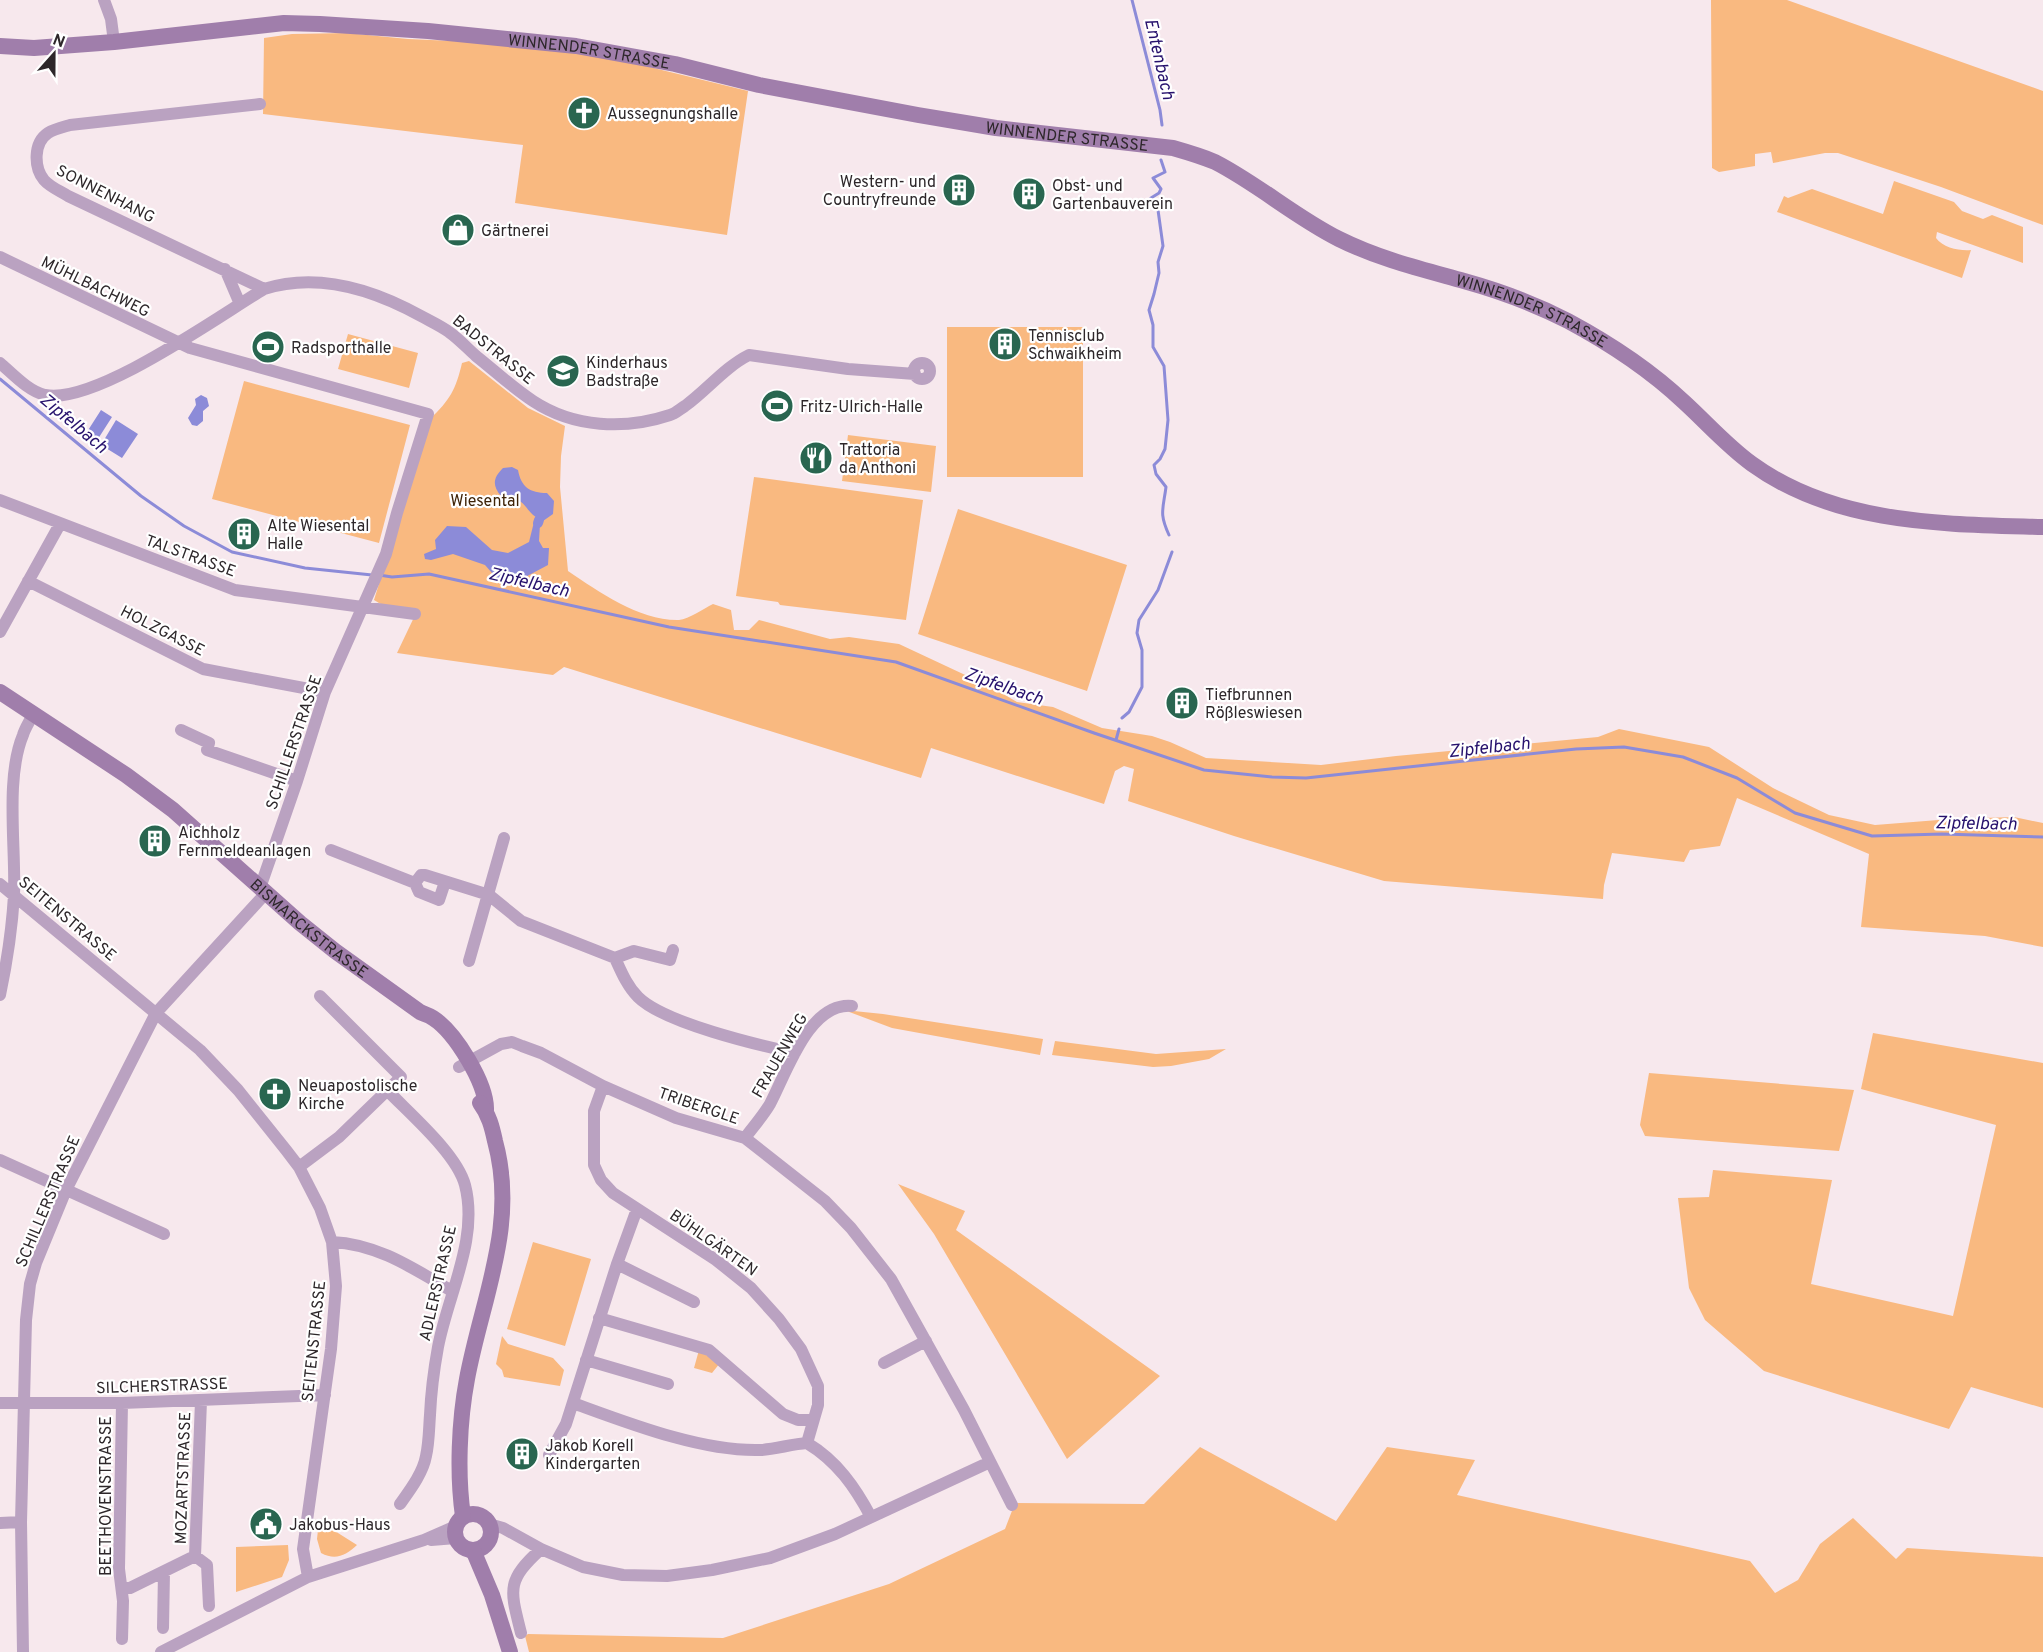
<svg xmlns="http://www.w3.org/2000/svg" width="2043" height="1652" font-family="Overpass,sans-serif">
  <rect width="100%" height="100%" fill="#f7e8ed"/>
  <path fill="#f9b980" d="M1711,0H1787L2043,91V225L1941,187L1838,153H1825L1773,163L1771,152L1755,154V166L1719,172L1712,168Z
    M347,33L408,39L520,44L633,63L748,91L727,235L515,203L523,145L263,114L264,38L292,34Z
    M1894,181L1954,202L1962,211L1983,219L1992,215L2023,227V263L1937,232L1936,238C1943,248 1960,251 1971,250L1962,278L1777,212L1784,196L1788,198L1812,189L1883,214Z
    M947,327H1083V477H947Z
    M348,334L418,353L409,388L338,369Z
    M469,361L528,408L565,426L561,456L560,487L568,571C599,592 640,621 679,620C689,619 703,609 713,604L731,610L734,630H749L759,620L830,639L849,637L899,644L993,688L1017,702L1053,707L1102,728L1152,736L1170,742L1206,758L1321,765L1396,756L1598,737L1619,729L1709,747L1773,788L1829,815L1875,825L1951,819L2014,817L2043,823V947L1985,936L1861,927L1869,854L1737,798L1720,846L1690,850L1684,862L1612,853L1604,885L1603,899L1384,881L1234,836L1128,801L1134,769L1124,766L1115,771L1104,804L931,748L921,778L564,667L553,675L397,653L417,611L384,606L374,600L430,419C450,400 456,389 462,363Z
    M244,381L410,425L379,543L212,499Z
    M848,435L936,446L931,492L842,481Z
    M754,477L923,500L906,620L780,605L778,602L736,596Z
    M958,509L1127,565L1087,691L918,634Z
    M844,1010L883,1014L1043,1039L1040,1055L892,1028Z
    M1873,1033L2043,1063V1408L1971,1387L1949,1429L1764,1371L1705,1320L1689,1288L1678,1198L1709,1197L1713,1170L1832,1180L1811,1284L1953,1316L1996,1125L1861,1089Z
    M1055,1041L1156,1054L1226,1049L1209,1059L1171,1066L1153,1067L1052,1055Z
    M1649,1073L1854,1090L1839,1151L1645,1136L1640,1125Z
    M898,1184L965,1211L956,1230L1160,1376L1067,1459L934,1234Z
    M533,1242L591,1259L565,1346L507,1329Z
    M502,1336L508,1344L553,1358L564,1370L560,1386L504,1377L502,1370L496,1364Z
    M699,1350L720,1363L712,1373L694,1368Z
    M1200,1447L1336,1521L1387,1447L1475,1460L1457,1495L1750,1561L1775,1593L1798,1580L1820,1544L1853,1518L1896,1559L1907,1548L2043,1557V1652H529L525,1636L528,1634L723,1638L889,1584L1005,1529L1015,1503L1144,1504Z
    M319,1521L357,1545C346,1555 336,1561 321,1553L317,1539Z
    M288,1545L289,1560L282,1577L236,1592V1547Z"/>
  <path fill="#8c8bd8" d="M201,395L207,398L209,406L203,411V421L197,426L192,425L188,418L196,405L195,399Z
    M101,410L112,417L96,442L85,435Z
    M116,420L138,434L122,458L101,445Z
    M512,467L518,470C521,487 530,493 547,493L554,501L553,514L543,521C522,512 530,498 501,496C492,485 493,478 503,468Z
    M534,522L540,524L539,541L543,548H549L548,565L514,583L499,581L485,565L453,554L431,560L425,559L424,554L436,549L435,540L447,526L466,527L492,550L508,553L529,542Z"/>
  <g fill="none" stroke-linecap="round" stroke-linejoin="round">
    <path stroke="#8c8bd8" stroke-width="3" d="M1132,0L1160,110L1162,125
      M1161,160L1165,172L1153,178L1161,189L1159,193L1151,198L1158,210L1163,246L1158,262L1159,273L1154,294L1149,310L1153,325V347L1164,366L1168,420L1165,449L1160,459L1154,465L1156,474L1166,487C1163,510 1159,513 1169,535
      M0,379L141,496L184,526L232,552L305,568L372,575
      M379,575L392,577L429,574L669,627L896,662L1094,733L1204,770L1272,777L1306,778L1576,749L1624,747L1683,757L1737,778L1795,813L1872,836L1942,834L2043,837
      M1122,718L1129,712L1142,687V650L1137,633L1139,620L1158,590L1172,552
      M1116,740L1119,729"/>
    <path stroke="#8c8bd8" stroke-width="10" d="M538,523L539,520"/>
    <path stroke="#baa2c1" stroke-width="12" d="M104,0L111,19L114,42
      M260,104L70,125C63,127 54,129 48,133C33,143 34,168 44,180C50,187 60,191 68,196L264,289
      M0,257L190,348L428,414L397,513L386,554L325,692L297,781L260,888
      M225,269L240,304
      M0,363C13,374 28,391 45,395C95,405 219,316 264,289C317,272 374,290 421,316C430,321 441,326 449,332C459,339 467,348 476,356C495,371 513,388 533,401C574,428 625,430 670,415C675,414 680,409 685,406C707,390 725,367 749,355L848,369L915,374
      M914 371a8 8 0 1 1 16 0a8 8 0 1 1-16 0Z
      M0,500L235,590L415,614
      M28,581L203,669L325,692
      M0,632L60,524
      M181,730L209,743L207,750L297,781
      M331,850L415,883
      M445,882L439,900L419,892L415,883L421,875H425L489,895L521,921L615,958C621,971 627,986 638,997C664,1023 758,1045 795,1053
      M0,884L200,1050L238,1090L286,1150L299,1167L320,1208L332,1242L336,1286L331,1349L303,1549L308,1577
      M615,958L634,951L670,960L673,950
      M469,961L504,838
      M0,995C7,962 12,929 14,895C16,848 5,778 23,735C25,728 30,721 33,714
      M459,1067L501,1044L512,1042L522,1046L541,1053L603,1086L676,1118L745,1138L825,1201L851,1228L891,1279L964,1410L1012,1505
      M603,1086L594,1111V1165L601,1180L613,1193L716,1260L751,1288L779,1319L801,1349L818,1386V1405L807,1443
      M387,1090C410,1114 457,1154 465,1185C479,1239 448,1294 438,1347C434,1369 431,1392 430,1415C429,1428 429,1443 426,1456C423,1473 410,1490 400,1504
      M745,1138C753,1127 763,1116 770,1104C787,1072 809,1002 852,1006
      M0,1160L164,1234
      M299,1167L339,1137L401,1077L320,996
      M332,1242C378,1244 414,1269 452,1291
      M617,1264L694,1302
      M599,1318L709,1350L783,1414L798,1420H813
      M586,1360L668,1384
      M884,1363L926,1341
      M0,1403H122L325,1395
      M122,1403L119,1569L123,1601L122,1639
      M573,1403C628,1423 702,1452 761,1450C776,1449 792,1444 807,1443
      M807,1443C837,1461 855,1487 871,1517
      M549,1455L566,1424L617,1264L637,1209
      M0,1523L21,1522
      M489,1524L503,1528L541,1549L583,1567L623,1575L667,1576L712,1570L770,1558L835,1534L990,1462
      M431,1540L456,1538
      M195,1556L207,1565L209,1606
      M122,1588H130L195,1556L201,1401
      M163,1628L164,1572
      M521,1633C510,1589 506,1581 541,1549
      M23,1652L21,1522L26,1320L30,1284L36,1263L66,1190L156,1013L266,893
      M161,1652L308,1577L424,1540L456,1526"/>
    <g stroke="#a07eab" stroke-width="16">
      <path id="s1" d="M0,46L34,48L114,42L284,23L320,24L428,31L576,46L675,64L759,85L918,115L996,128L1173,148C1187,152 1201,156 1215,162C1258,184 1295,217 1339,239C1379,259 1421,269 1464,281C1500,291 1535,304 1568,321C1609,343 1650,370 1684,402C1707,423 1727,446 1752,464C1836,525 1944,524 2043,527"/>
      <path id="s2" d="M0,692L126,775L173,810L300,923L335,951L420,1012C424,1014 429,1015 433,1018C455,1032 487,1084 486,1110"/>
      <circle cx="473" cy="1532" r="18"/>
      <path d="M463,1516C457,1475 459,1421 467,1379C482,1298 518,1225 495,1141C492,1127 489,1115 480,1103"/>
      <path d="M473,1550L492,1595L510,1652"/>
    </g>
  </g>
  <defs>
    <g id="church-disc" transform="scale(1.725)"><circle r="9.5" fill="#296650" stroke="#fff"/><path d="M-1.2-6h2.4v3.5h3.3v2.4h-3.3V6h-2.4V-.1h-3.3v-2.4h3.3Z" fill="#fff"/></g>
    <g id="building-disc" transform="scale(1.725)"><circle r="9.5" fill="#296650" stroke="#fff"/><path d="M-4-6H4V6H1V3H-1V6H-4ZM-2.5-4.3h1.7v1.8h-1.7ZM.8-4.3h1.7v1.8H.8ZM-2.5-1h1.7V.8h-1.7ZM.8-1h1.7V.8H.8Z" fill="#fff"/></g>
    <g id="shop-disc" transform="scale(1.725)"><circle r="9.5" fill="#296650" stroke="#fff"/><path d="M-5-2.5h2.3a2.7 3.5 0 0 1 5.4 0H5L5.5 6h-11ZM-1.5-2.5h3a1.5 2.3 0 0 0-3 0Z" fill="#fff"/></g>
    <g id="stadium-disc" transform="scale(1.725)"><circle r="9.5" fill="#296650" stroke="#fff"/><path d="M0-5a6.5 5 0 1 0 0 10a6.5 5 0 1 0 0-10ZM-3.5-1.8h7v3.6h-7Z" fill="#fff"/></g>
    <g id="school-disc" transform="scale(1.725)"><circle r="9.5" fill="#296650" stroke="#fff"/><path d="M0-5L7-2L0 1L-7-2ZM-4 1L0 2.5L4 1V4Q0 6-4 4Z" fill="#fff"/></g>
    <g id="restaurant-disc" transform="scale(1.725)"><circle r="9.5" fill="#296650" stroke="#fff"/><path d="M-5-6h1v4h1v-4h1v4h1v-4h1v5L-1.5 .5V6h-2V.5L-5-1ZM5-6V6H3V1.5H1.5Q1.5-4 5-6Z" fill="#fff"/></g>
    <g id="civic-disc" transform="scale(1.725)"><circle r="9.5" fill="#296650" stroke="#fff"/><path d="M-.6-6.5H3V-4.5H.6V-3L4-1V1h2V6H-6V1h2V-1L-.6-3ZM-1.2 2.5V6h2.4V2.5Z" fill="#fff"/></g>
  </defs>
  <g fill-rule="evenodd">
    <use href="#church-disc" x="584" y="113"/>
    <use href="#building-disc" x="959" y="190"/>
    <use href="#building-disc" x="1029" y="194"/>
    <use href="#shop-disc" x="458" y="230"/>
    <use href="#building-disc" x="1005" y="344"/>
    <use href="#stadium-disc" x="268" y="347"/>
    <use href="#school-disc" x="563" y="371"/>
    <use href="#stadium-disc" x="777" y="406"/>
    <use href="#restaurant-disc" x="816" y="458"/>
    <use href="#building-disc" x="244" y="534"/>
    <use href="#building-disc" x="1182" y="703"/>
    <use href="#building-disc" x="155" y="841"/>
    <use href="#church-disc" x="275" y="1094"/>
    <use href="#building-disc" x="522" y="1454"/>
    <use href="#civic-disc" x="266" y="1524"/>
  </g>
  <g text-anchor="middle" stroke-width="4.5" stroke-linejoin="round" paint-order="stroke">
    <g font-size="16" fill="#2d272a" stroke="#fff">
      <text dy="6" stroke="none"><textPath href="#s1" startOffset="592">WINNENDER STRASSE</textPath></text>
      <text dy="6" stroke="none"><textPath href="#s1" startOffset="1078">WINNENDER STRASSE</textPath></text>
      <text transform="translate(106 193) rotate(27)" y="6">SONNENHANG</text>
      <text transform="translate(96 286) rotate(26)" y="6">MÜHLBACHWEG</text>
      <text dy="6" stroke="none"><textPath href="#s1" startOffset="1581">WINNENDER STRASSE</textPath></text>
      <text transform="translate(494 349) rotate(39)" y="6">BADSTRASSE</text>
      <text transform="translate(191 555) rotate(20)" y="6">TALSTRASSE</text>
      <text transform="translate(163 630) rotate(27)" y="6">HOLZGASSE</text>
      <text transform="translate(293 742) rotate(-71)" y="6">SCHILLERSTRASSE</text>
      <text transform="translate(68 918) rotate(40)" y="6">SEITENSTRASSE</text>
      <text dy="6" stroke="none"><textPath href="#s2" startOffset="390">BISMARCKSTRASSE</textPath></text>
      <text transform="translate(779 1055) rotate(-60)" y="6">FRAUENWEG</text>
      <text transform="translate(699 1105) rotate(19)" y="6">TRIBERGLE</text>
      <text transform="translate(47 1201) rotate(-67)" y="6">SCHILLERSTRASSE</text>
      <text transform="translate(714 1242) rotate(35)" y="6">BÜHLGÄRTEN</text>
      <text transform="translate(437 1283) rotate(-77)" y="6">ADLERSTRASSE</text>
      <text transform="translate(313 1341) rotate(-84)" y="6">SEITENSTRASSE</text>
      <text transform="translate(162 1385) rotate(-2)" y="6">SILCHERSTRASSE</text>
      <text transform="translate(182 1478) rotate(-88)" y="6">MOZARTSTRASSE</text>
      <text transform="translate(105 1496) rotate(-90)" y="6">BEETHOVENSTRASSE</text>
    </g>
    <g font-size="16" fill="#2d272a" stroke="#fff" text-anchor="start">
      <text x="607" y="119">Aussegnungshalle</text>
      <text x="936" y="187" text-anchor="end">Western- und<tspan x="936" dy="18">Countryfreunde</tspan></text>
      <text x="1052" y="191">Obst- und<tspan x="1052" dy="18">Gartenbauverein</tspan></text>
      <text x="481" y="236">Gärtnerei</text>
      <text x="1028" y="341">Tennisclub<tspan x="1028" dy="18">Schwaikheim</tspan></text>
      <text x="291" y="353">Radsporthalle</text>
      <text x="586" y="368">Kinderhaus<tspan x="586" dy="18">Badstraße</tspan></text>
      <text x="800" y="412">Fritz-Ulrich-Halle</text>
      <text x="839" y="455">Trattoria<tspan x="839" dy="18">da Anthoni</tspan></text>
      <text x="267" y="531">Alte Wiesental<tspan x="267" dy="18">Halle</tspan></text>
      <text x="1205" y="700">Tiefbrunnen<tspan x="1205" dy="18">Rößleswiesen</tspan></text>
      <text x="178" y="838">Aichholz<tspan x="178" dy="18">Fernmeldeanlagen</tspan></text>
      <text x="298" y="1091">Neuapostolische<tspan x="298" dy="18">Kirche</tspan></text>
      <text x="545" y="1451">Jakob Korell<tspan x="545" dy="18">Kindergarten</tspan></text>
      <text x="289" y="1530">Jakobus-Haus</text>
    </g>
    <g font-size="16" fill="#3e2307" stroke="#fff">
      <text x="485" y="506">Wiesental</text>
    </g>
    <g font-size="18" font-style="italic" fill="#27126d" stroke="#fff">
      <text transform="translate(1160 59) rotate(77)" y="6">Entenbach</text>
      <text transform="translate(74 423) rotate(40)" y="6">Zipfelbach</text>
      <text transform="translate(529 582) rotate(13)" y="6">Zipfelbach</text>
      <text transform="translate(1004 686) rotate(19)" y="6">Zipfelbach</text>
      <text transform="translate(1489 747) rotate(-6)" y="6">Zipfelbach</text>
      <text transform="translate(1976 823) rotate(1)" y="6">Zipfelbach</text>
    </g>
  </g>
  <g transform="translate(54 54) rotate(21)" stroke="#ffffff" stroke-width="4.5" paint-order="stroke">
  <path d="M0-4.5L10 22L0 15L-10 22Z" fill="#2d272a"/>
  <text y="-9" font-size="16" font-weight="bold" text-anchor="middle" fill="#2d272a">N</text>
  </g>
</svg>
